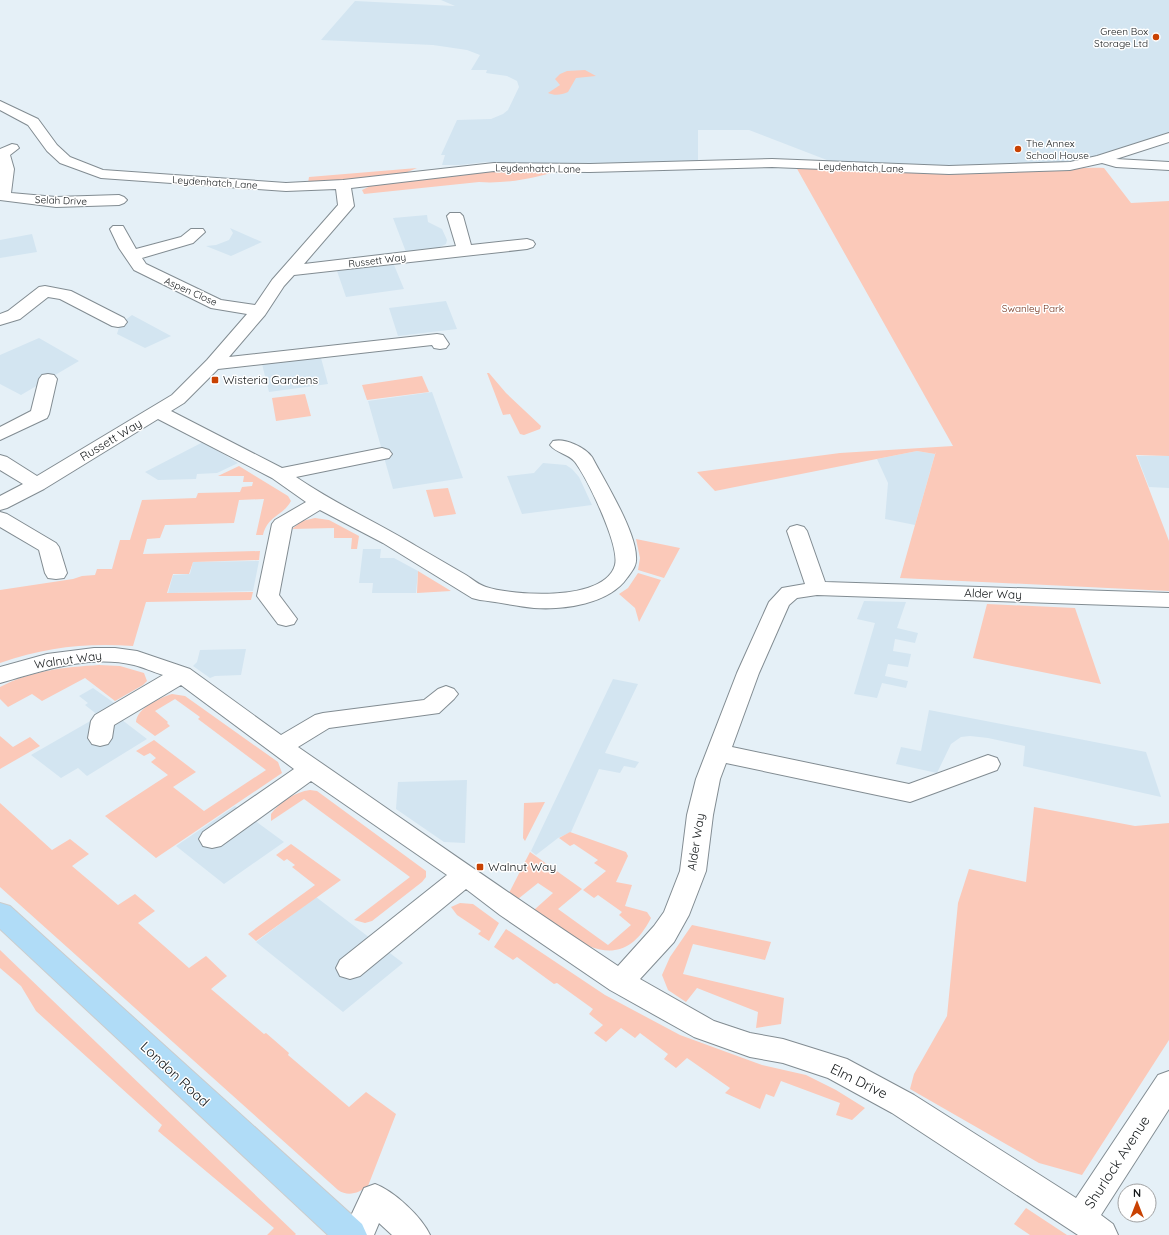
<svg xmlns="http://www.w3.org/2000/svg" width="1169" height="1235" font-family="Quicksand,sans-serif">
  <rect width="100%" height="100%" fill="#e5f0f7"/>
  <path fill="#d3e5f1" d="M441,0H1169V133L1115,152L1062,163L974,166L832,162L749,130H698V162L567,166L486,162L460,165H442L445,155H441L457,120L491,119L503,114L508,110L519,87L517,81L507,76L486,73L487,70H471L480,55L467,50L433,45L321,40L355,1L455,6Z
    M427,215L428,222L442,229L447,240L446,244L438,248L406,252L393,218Z
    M230,228L262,242L231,256L206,246L216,245L229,240L233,233Z
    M32,234L37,252L0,258V240Z
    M394,265L404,289L346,297L337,271Z
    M446,301L457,329L398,336L389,308Z
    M132,315L171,336L145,348L117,334L120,324Z
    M39,338L79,361L21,395L0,384V355Z
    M321,358L328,384L269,392L262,364Z
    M432,392L463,478L393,489L368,401Z
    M203,442L238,463L217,473L197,474L196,479L158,480L145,472Z
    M917,451L935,454L915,525L885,519L888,483L877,459Z
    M1137,456H1169V488L1149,487Z
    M543,463L566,465L572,469L579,477L592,505L522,514L507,476L534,473Z
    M363,549H381L380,558H394L418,571L416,593H372L373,583H359Z
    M259,561L253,591L168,593L173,575L190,574L193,562Z
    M864,601L906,602L897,628L918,633L915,643L895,639L893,651L911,654L908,667L888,664L885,676L908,681L906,688L882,683L877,698L854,694L875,623L857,619Z
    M246,649L241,675L215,676L210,678L193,666L197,662L200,650Z
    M613,679L638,684L605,753L639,762L635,768L624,766L620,773L599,769L571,832L558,838L536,855L531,851Z
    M93,688L117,705L109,710L147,739L87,776L78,768L61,778L31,755L99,716L85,705L88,703L79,696Z
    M929,710L1146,752L1161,797L1023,766L1025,746L988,738L970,736L961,737L951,744L937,773L896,764L901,747L921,751Z
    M467,780L465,843L444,842L396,809L398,782Z
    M235,806L284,842L224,884L176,846Z
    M316,897L403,963L343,1012L256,942Z"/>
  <path fill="#fbc9b9" d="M585,70L596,76L576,78L568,92C561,95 555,96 548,93L560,85L555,79L560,74L567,71Z
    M796,167C868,170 941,176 1012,172C1043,171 1073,167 1104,168L1131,203L1169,201V456L1136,455L1169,541V591L900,578L936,451L935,454L917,451L715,491L697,472L840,453L953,446Z
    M417,168L398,176L308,183L309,177Z
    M564,169C537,178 507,184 479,182L364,194L362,190L379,182L488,170Z
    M487,373H489L506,393L541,426L540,429L524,435L520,434L510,414L503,415Z
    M422,376L429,392L367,400L362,385Z
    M305,394L311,416L276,421L272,398Z
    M239,466L288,496L291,501C283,516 268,515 263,535H256L264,499L239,500L234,523L165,525L160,538L147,539L143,554L260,551L259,560L193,562L189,574H173L167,593L253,592L251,600L146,602L133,646C85,643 46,647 0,663V590L73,579L82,576L95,575L97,569H112L120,540H130L142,500L196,498L198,493L240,492L242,487L252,486L253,482H243L244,476H218Z
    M448,488L456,514L434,517L426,490Z
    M315,518L329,520L359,536L357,549H351L352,538H334V528L292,529L302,521Z
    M636,539L680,548L664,578L638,570L640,558Z
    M418,571L451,591L417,593Z
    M638,573L661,580L639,622L635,608L619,594L628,588Z
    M987,604L1075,608L1101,684L973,658Z
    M99,665L120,666L144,673L147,681L143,685L115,701L85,678L42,701L32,694L8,707L0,699V687C30,671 65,667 99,665Z
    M172,694L185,696L278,762L282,773L156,858L105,816L168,775L151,762L156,758L150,753L144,756L136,751L154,740L196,772L173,787L204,811L266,770L198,719L200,717L175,699L155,711L168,722L167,723L170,726L155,736L136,722C137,708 160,698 172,694Z
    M0,736L13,747L30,737L40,746L0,769Z
    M310,790L317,791L426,871V877L422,882L372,921L365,923L354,920L410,877L304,799L271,821V814C280,802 295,792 310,790Z
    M545,802L525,841L523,838L524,803Z
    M0,803L52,850L70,839L89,854L72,866L118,905L135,894L155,911L138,923L189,968L206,956L227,976L211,989L264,1034L266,1033L289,1053L288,1055L349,1107L366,1092L396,1114L368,1186C359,1193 348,1197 338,1190L0,887Z
    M1034,807L1135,826L1169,823V1040L1082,1175L1039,1163L910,1089L914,1074L947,1016L958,903L969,869L1026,882Z
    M570,832L626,852L628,856L616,882L632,885L625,906L647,912L651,918C619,981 572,938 534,910L553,893L538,883L518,899L509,893L530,852L582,889L558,909L608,945L631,925L619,915L622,912L598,895L594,898L583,890L606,871L594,863L598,860L574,844L570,846L559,838Z
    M291,844L341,880L256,941L248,934L315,885L292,867L295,865L287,859L284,861L276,855Z
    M460,903L473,904L499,923L489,941L478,934L481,931L457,915L451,907Z
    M692,925L771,942L765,960L693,944L683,974L784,998L781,1024L756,1028L758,1012L697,988L686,1002L668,990L662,975L670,957Z
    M506,929L605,995L680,1035L762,1065L806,1075L836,1090L865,1108L852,1120L836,1115L840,1103L781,1081L774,1097L766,1094L760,1109L725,1093L730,1088L687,1058L676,1068L664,1059L668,1054L640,1033L635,1038L621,1028L606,1042L594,1033L603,1025L589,1014L593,1009L557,983L554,984L517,957L513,960L494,947Z
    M0,950L296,1234L295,1235H267L274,1228L158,1131L162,1125L36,1011L21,986L0,968Z
    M1026,1208L1067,1235H1030L1014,1224Z"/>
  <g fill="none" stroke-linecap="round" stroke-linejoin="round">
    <g stroke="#828c92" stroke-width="2">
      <path id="minor" d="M0,101L38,119L57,145L70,157L103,170L286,183L343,180L494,163L590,164L772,159L949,166L1070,162L1097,156L1169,133V142L1116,159L1169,162V170L1116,167L1102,163L1070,170L949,174L772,167L590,172L494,171L351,188L354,206L304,264L456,246L447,216L450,213H460L463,216L471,245L527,239L533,241L535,244L533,247L527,249L294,275L284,286L265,315L229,357L437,334L443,335L449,344L446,348L440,349L434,348L432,345L218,369L184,403L171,411L282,468L382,448L389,450L392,454L389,458L296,477C334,503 376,522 416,546C433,556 449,565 466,575C472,579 479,585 486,587C514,596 605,602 615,565C620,545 587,478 575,462C569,454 556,453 550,445L553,441C565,438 585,447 592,457C604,480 636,531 636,557C637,566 632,571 627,578C609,604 564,610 534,608C516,606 498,602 480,600L472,598L383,543L320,510L292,527L279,595L297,619L294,624L286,626L278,624L257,596L272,524L275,520L306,502L272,478L158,419L44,489L7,508L0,510V496L23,484L0,470V455L7,457L37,476L172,395L207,360L247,314L211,308L134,270L119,248L110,229L113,226H123L136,249L181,237L191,229H203L205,232L193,243L142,258L146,264L221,300L255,305L272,280L338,205L336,189L286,191L101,178L60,163L47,151L28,125L0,110Z
        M12,144L17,145L19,148L10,155L14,169L11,193L56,197L119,195L124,197L127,200L124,203L119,205L56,207L0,200V149Z
        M45,286L71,291L124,318L127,322L124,326L118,327L112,326L60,299L48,297L20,319L0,325V314L8,311L39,287Z
        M48,374L54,375L57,379L49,414L47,418L0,440V427L31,411L39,379L42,375Z
        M0,512L7,514L56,543L59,547L67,573L64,578L56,579L48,578L45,573L39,550L0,527Z
        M797,525L804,527L807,531L825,582L1169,593V607L817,595L797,598L789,605L759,673L732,747L909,784L988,755L997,758L1000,764L997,770L910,802L726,763L720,779L713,815L706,871L689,915L674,942L640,979L714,1021L750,1033L783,1039L847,1059L914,1095L1076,1198L1158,1075L1169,1071V1109L1101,1215L1113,1224L1118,1235H1078L892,1113L828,1078L783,1063L750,1057L694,1037L610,990L500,915L466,889L360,976L350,979L340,976L336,968L340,960L447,875L311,781L221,846L212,848L203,846L199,839L203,832L294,769L181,685L114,725L112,738L108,744L100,746L92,744L88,738L91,721L95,715L163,675C153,672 143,667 134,665C89,654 42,671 0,683V667L47,654L94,648H115L137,651L190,669L281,735L315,715L323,713L424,700L438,689L446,686L454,689L458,694L454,699L439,713L329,728L298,747C404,820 510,895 618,966L654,926L664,912L680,871L687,815L696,779L737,673L769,602L782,588L805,584L787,531L790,527Z
        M375,1184C394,1191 422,1217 430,1235H392L379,1223L374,1235H342L364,1188Z"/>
    </g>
    <g stroke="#cbcccc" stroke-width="2">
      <path id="major" d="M0,903L10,906L362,1224L367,1235H328L0,929Z"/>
    </g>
    <use href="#minor" fill="#fff" fill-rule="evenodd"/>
    <use href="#major" fill="#b0dcf7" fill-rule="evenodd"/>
  </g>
  <g fill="#c94203" stroke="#fff" stroke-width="1.5">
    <circle cx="1156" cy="37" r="4"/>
    <circle cx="1018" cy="149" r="4"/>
    <rect x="211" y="376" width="8" height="8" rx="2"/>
    <rect x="476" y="863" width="8" height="8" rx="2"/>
  </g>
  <g text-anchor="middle" stroke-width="3" stroke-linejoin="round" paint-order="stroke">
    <g font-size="10" fill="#131719" stroke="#fff" text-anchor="end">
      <text x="1148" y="35">Green Box<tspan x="1148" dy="12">Storage Ltd</tspan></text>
      <text x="1026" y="147" text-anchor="start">The Annex<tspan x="1026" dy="12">School House</tspan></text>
    </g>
    <g font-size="10" fill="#131719" stroke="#fff">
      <text transform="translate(861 167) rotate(2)" y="4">Leydenhatch Lane</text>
      <text transform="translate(538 168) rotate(1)" y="4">Leydenhatch Lane</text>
      <text transform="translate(215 182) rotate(4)" y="4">Leydenhatch Lane</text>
      <text transform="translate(61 200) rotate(2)" y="4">Selah Drive</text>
      <text transform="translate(377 260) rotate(-7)" y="4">Russett Way</text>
      <text transform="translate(191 291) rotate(24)" y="4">Aspen Close</text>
    </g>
    <g font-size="10" fill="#6e2b14" stroke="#fff">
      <text x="1033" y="312">Swanley Park</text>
    </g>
    <g font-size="12" fill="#131719" stroke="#fff" text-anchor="start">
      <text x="223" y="384">Wisteria Gardens</text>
      <text x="488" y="871">Walnut Way</text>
    </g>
    <g font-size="12" fill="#131719" stroke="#fff">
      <text transform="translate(111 440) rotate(-31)" y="4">Russett Way</text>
      <text transform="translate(993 594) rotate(2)" y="4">Alder Way</text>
      <text transform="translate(68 660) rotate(-8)" y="4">Walnut Way</text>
      <text transform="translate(696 842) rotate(-81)" y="4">Alder Way</text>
    </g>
    <g font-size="14" fill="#131719" stroke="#fff">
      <text transform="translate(175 1074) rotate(43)" y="5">London Road</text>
      <text transform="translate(859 1081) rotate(26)" y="5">Elm Drive</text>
      <text transform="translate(1117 1162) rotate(-57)" y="5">Shurlock Avenue</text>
    </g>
  </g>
  <g transform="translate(1137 1203)"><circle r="19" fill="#ffffff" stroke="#a1a2a3"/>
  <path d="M0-3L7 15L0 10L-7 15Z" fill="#c94203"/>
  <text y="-6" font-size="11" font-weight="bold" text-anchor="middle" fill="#131719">N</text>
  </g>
</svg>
